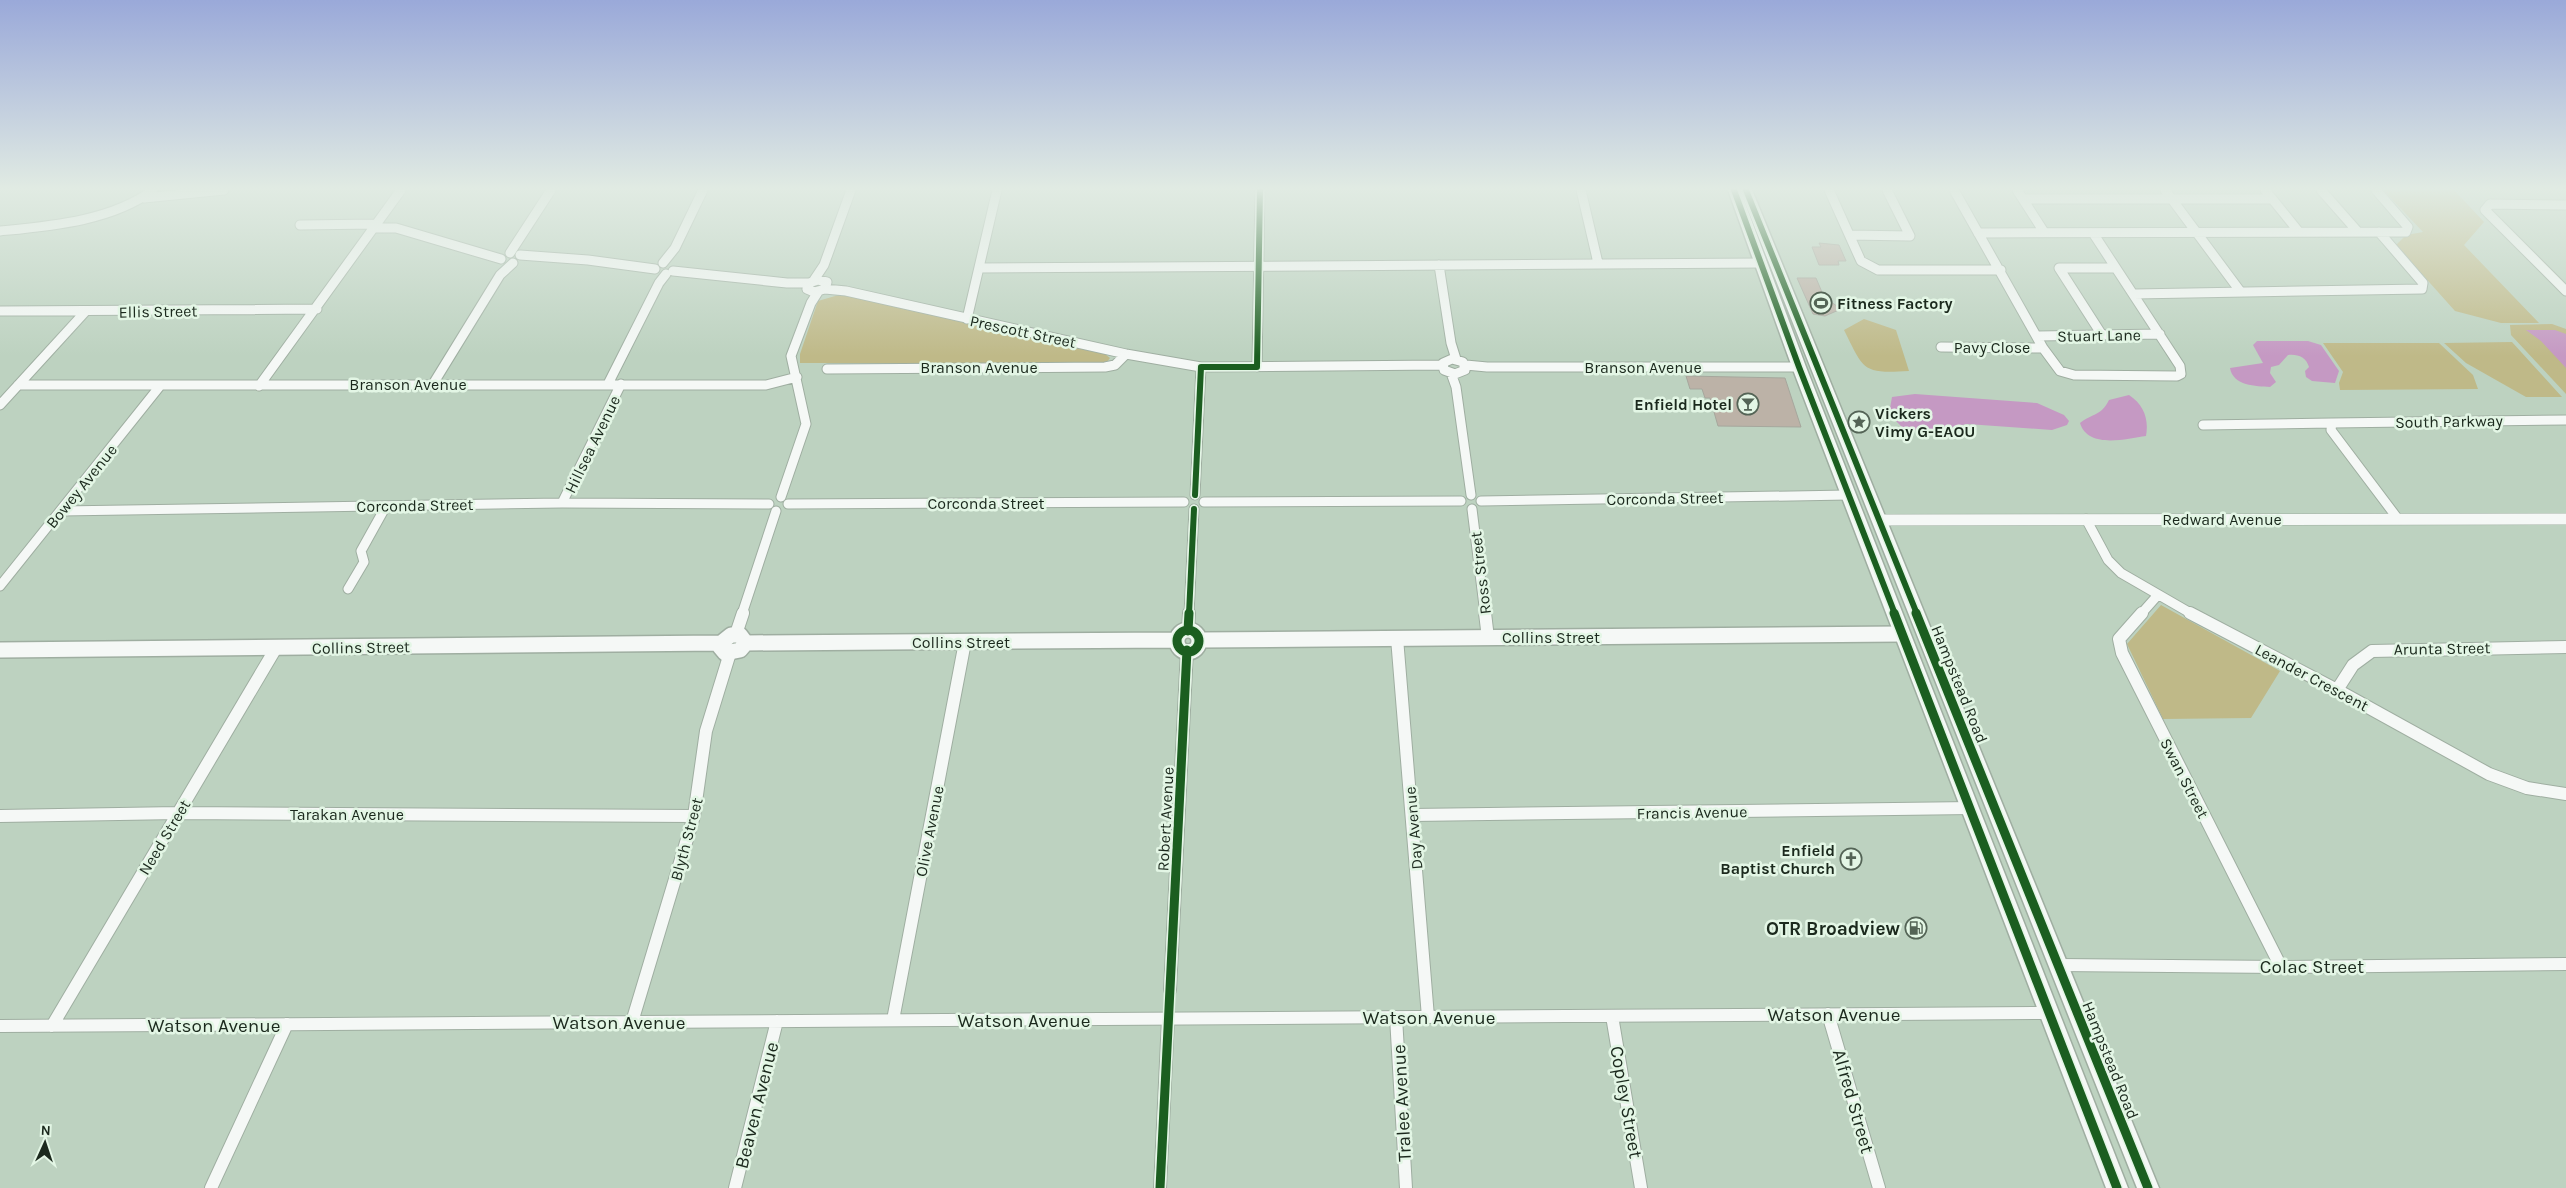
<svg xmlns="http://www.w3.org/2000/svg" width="2566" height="1188" font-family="Karla,sans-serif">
  <rect width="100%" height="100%" fill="#bdd2c0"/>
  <path fill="#bfb988" d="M2383,190H2454L2484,222L2464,245L2539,323H2501L2455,311L2396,245L2406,235L2423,232Z
    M842,294L1105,354L1110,358L1107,362L1098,363H800V354L818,301Z
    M1864,319L1896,330L1909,371C1862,374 1864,370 1844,330Z
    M2552,324L2566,329V394L2511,335L2510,325Z
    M2512,342L2562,397H2526L2466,363L2444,343Z
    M2323,343H2439L2473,375L2478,389L2340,390L2339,383L2343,372Z
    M2161,605L2280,671L2251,718L2163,719L2127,644Z"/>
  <path fill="#c599c3" d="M2526,330H2555L2566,334V368L2541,341Z
    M2257,341H2308L2321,345L2339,371L2335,383L2312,381L2306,377L2305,371L2309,367C2306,357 2298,354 2288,355L2279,365L2271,367L2270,373L2276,382L2270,387C2256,386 2233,386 2230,368L2263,363L2253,345Z
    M1915,394L2037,403L2064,415L2069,421L2067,425L2052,430L1967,424L1928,432L1903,428L1889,414L1892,397Z
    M2129,395C2144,405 2149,419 2146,436C2125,439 2088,449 2080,423C2093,413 2101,416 2109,400Z"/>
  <path fill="#bcb2a7" stroke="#a6a79d" d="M1819,243L1839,245L1846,261H1838L1839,265H1819L1812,247H1821Z
    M1797,278H1816L1824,297L1841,309L1825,316L1813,314Z
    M1686,376L1785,378L1801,427L1718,426L1710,398H1705L1702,389H1690Z"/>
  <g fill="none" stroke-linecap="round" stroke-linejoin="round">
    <g stroke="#9faea1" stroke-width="11">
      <path id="minor-far1" d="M1581,190L1598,263
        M1829,190L1861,261L1878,270H2001
        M1954,190L2043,348L2060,371L2074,375L2177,376L2181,374L2180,366L2093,233
        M2017,190L2044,232
        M2165,190L2240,291
        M2265,190L2299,232
        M2321,190L2358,232
        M144,198L224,190
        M2023,199H2272
        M2566,205L2490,204L2485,210L2566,291
        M300,225L375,224
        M373,228H396L501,259
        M0,231C50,226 112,221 153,190
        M1978,233L2406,232L2408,227L2376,190
        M1850,235L1910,236L1887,190
        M510,253L551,190
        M520,255L588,260L655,269
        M663,263L675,248L703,190
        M1439,265L1451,343L1456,359
        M979,268L1762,263
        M673,271L787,283H809
        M814,280L824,265L851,190
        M818,280L827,282L825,289L814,292L807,289L809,283Z
        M825,289L846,291L1126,354L1201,367L1442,365
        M2134,294L2422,289L2423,283L2379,232
        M0,311L317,309
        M967,319L997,190
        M2102,335L2059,268H2116
        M2038,336L2160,334
        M1941,347L2043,348
        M1452,359L1463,362L1465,370L1455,374L1444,370L1443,363Z
        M1466,365L1487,367H1799
        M1257,367L1260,190
        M827,369L1105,367L1115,365L1126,354
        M1451,373L1456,387L1471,495
        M433,384L500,275L513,263
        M608,384L659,283L666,274
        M18,385H766L797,377
        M259,386L401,190
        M0,405L85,312
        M2203,425L2332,423
        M1195,495L1201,367
        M781,497L806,424L791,356L811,303L818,292
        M1481,501L1848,495
        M1204,502L1461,501
        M562,503L621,384
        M788,504L1184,502
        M1472,509L1485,614
        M61,511L562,503L769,504
        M2086,519L2108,560L2121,573L2192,614
        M2398,519L2331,430L2332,423L2566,420
        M0,586L160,386
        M348,589L364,562L361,551L386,506
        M742,614L776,511
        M1189,614L1194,509
        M2141,614L2157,596"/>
    </g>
    <g stroke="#9faea1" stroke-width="14">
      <path id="minor" d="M1485,613L1488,638
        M2142,613L2119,639L2122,653L2281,967
        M2190,613L2337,690L2489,774L2527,788L2566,794
        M1188,631L1189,613
        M736,634L743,613
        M1397,638L1428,1017
        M2337,690L2353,665L2372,651L2566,647
        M1412,815L1972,808
        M0,816L178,813L694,816
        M2059,965L2281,967L2566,964
        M1170,990L1187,650
        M1828,1014L1879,1188
        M1612,1016L1641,1188
        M1396,1017L1406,1188
        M893,1020L965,642
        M632,1022L694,816L706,731L730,653
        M0,1026L2048,1013
        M52,1026L276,648
        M211,1188L287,1024
        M735,1188L777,1021
        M1160,1188L1168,1019"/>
    </g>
    <g stroke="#9faea1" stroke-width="12">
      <path id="tertiary-far1" d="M1879,520L2566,519"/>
    </g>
    <g stroke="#9faea1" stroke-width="18">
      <path id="tertiary" d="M1177 641a11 11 0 1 1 22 0a11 11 0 1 1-22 0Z
        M731,635H740L746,643L740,650L725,653L720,647L721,643Z
        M1200,640L1902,634
        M746,643L1175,640
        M0,650L721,643"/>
    </g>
    <g stroke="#9faea1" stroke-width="3">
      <path id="trunk" d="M1728,190H1752L2159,1188H2137L1742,195L1806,367L2128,1188H2106L1792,367Z"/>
    </g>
    <use href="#minor-far1" stroke="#f5f8f6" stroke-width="9"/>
    <use href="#minor" stroke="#f5f8f6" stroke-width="12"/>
    <use href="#tertiary-far1" stroke="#f5f8f6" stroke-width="11"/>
    <use href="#tertiary" stroke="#f5f8f6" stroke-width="15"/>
    <use href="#trunk" fill="#f5f8f6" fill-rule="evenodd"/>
    <g stroke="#e3f6e5" stroke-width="9">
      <path id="cycleway-far1" d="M1734,190L1799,367L1895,614
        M1746,190L1917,614
        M1195,495L1201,367H1257L1260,190
        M1189,614L1194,509"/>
    </g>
    <g stroke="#e3f6e5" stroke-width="12">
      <path id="cycleway" d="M1894,613L2117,1188
        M1916,613L2148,1188
        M1177 641a11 11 0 1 1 22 0a11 11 0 1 1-22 0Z
        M1188,631L1189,613
        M1160,1188L1187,650"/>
    </g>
    <use href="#cycleway-far1" stroke="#1b5e20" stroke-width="6"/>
    <use href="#cycleway" stroke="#1b5e20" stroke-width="9"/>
  </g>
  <linearGradient id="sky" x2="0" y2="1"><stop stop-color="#9aa9d9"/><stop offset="0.53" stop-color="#e1ebe3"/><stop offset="1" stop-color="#e1ebe3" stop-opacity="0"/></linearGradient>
  <rect width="2566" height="356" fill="url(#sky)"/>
  <defs>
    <g id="stadium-ring" transform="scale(1.125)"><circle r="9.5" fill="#e3f6e5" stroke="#546456" stroke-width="1.5"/><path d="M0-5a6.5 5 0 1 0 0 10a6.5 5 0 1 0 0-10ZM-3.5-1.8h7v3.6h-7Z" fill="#546456"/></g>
    <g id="bar-ring" transform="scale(1.125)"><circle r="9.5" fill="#e3f6e5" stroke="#546456" stroke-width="1.5"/><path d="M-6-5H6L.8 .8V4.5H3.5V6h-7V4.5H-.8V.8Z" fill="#546456"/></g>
    <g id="sight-ring" transform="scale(1.125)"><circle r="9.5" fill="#e3f6e5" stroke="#546456" stroke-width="1.5"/><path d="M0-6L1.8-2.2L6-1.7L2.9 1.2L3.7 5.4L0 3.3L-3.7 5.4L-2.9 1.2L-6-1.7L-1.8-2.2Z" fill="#546456"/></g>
    <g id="church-ring" transform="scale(1.125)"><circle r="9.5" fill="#e3f6e5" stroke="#546456" stroke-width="1.5"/><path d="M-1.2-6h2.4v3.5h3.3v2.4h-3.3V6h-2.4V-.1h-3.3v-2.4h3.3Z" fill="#546456"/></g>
    <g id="fuel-ring" transform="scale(1.125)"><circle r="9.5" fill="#e3f6e5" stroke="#546456" stroke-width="1.5"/><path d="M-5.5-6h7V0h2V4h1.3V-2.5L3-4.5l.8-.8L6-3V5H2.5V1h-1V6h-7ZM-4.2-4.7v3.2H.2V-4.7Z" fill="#546456"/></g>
  </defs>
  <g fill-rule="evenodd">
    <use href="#stadium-ring" x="1821" y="303"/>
    <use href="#bar-ring" x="1748" y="404"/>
    <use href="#sight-ring" x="1859" y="422"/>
    <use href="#church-ring" x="1851" y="859"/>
    <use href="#fuel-ring" x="1916" y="928"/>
  </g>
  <g text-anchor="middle" stroke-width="5" stroke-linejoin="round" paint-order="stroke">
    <g font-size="16" font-weight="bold" fill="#1b291d" stroke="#e3f6e5" text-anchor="start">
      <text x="1837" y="309">Fitness Factory</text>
      <text x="1732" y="410" text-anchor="end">Enfield Hotel</text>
      <text x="1875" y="419">Vickers<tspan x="1875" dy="18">Vimy G-EAOU</tspan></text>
      <text x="1835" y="856" text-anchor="end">Enfield<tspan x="1835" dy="18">Baptist Church</tspan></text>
    </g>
    <g font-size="16" fill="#1b291d" stroke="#e3f6e5">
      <text transform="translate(158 311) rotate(-1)" y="6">Ellis Street</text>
      <text transform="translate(1023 331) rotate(12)" y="6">Prescott Street</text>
      <text transform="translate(2099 335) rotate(-1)" y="6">Stuart Lane</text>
      <text x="1992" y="353">Pavy Close</text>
      <text x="979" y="373">Branson Avenue</text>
      <text x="1643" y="373">Branson Avenue</text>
      <text x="408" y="390">Branson Avenue</text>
      <text transform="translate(2449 421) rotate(-1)" y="6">South Parkway</text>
      <text transform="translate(592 444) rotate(-64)" y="6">Hillsea Avenue</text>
      <text transform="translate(81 486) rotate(-51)" y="6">Bowey Avenue</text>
      <text transform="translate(1665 498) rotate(-1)" y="6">Corconda Street</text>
      <text x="986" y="509">Corconda Street</text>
      <text transform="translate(415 505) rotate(-1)" y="6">Corconda Street</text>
      <text x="2222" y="525">Redward Avenue</text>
      <text transform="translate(1480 573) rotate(-97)" y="6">Ross Street</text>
      <text x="1551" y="643">Collins Street</text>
      <text x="961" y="648">Collins Street</text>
      <text transform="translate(361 647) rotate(-1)" y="6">Collins Street</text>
      <text transform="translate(2442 648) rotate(-1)" y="6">Arunta Street</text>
      <text transform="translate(2312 677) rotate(28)" y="6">Leander Crescent</text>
      <text transform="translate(1960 684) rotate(68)" y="6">Hampstead Road</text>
      <text transform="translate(2185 778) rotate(63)" y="6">Swan Street</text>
      <text transform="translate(1692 812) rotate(-1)" y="6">Francis Avenue</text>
      <text x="347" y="820">Tarakan Avenue</text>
      <text transform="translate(1165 819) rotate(-87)" y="6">Robert Avenue</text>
      <text transform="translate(1413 828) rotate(-95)" y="6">Day Avenue</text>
      <text transform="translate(929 831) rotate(-79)" y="6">Olive Avenue</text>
      <text transform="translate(164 837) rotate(-59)" y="6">Need Street</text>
      <text transform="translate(686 839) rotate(-75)" y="6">Blyth Street</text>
      <text transform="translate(2111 1060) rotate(68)" y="6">Hampstead Road</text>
    </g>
    <g font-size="19" font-weight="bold" fill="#1b291d" stroke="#e3f6e5" text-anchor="end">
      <text x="1900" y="935">OTR Broadview</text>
    </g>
    <g font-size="19" fill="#1b291d" stroke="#e3f6e5">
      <text x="2312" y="973">Colac Street</text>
      <text x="1834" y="1021">Watson Avenue</text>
      <text x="1429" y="1024">Watson Avenue</text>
      <text x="1024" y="1027">Watson Avenue</text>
      <text x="619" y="1029">Watson Avenue</text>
      <text x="214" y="1032">Watson Avenue</text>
      <text transform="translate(1854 1101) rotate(74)" y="7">Alfred Street</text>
      <text transform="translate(1627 1102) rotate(80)" y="7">Copley Street</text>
      <text transform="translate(1401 1103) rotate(-93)" y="7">Tralee Avenue</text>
      <text transform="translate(756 1105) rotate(-76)" y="7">Beaven Avenue</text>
    </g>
  </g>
  <g transform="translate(45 1143) rotate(3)" stroke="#e3f6e5" stroke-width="4" paint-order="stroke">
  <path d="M0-4L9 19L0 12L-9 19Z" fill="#1b291d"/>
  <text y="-8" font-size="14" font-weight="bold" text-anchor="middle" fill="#1b291d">N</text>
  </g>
</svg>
